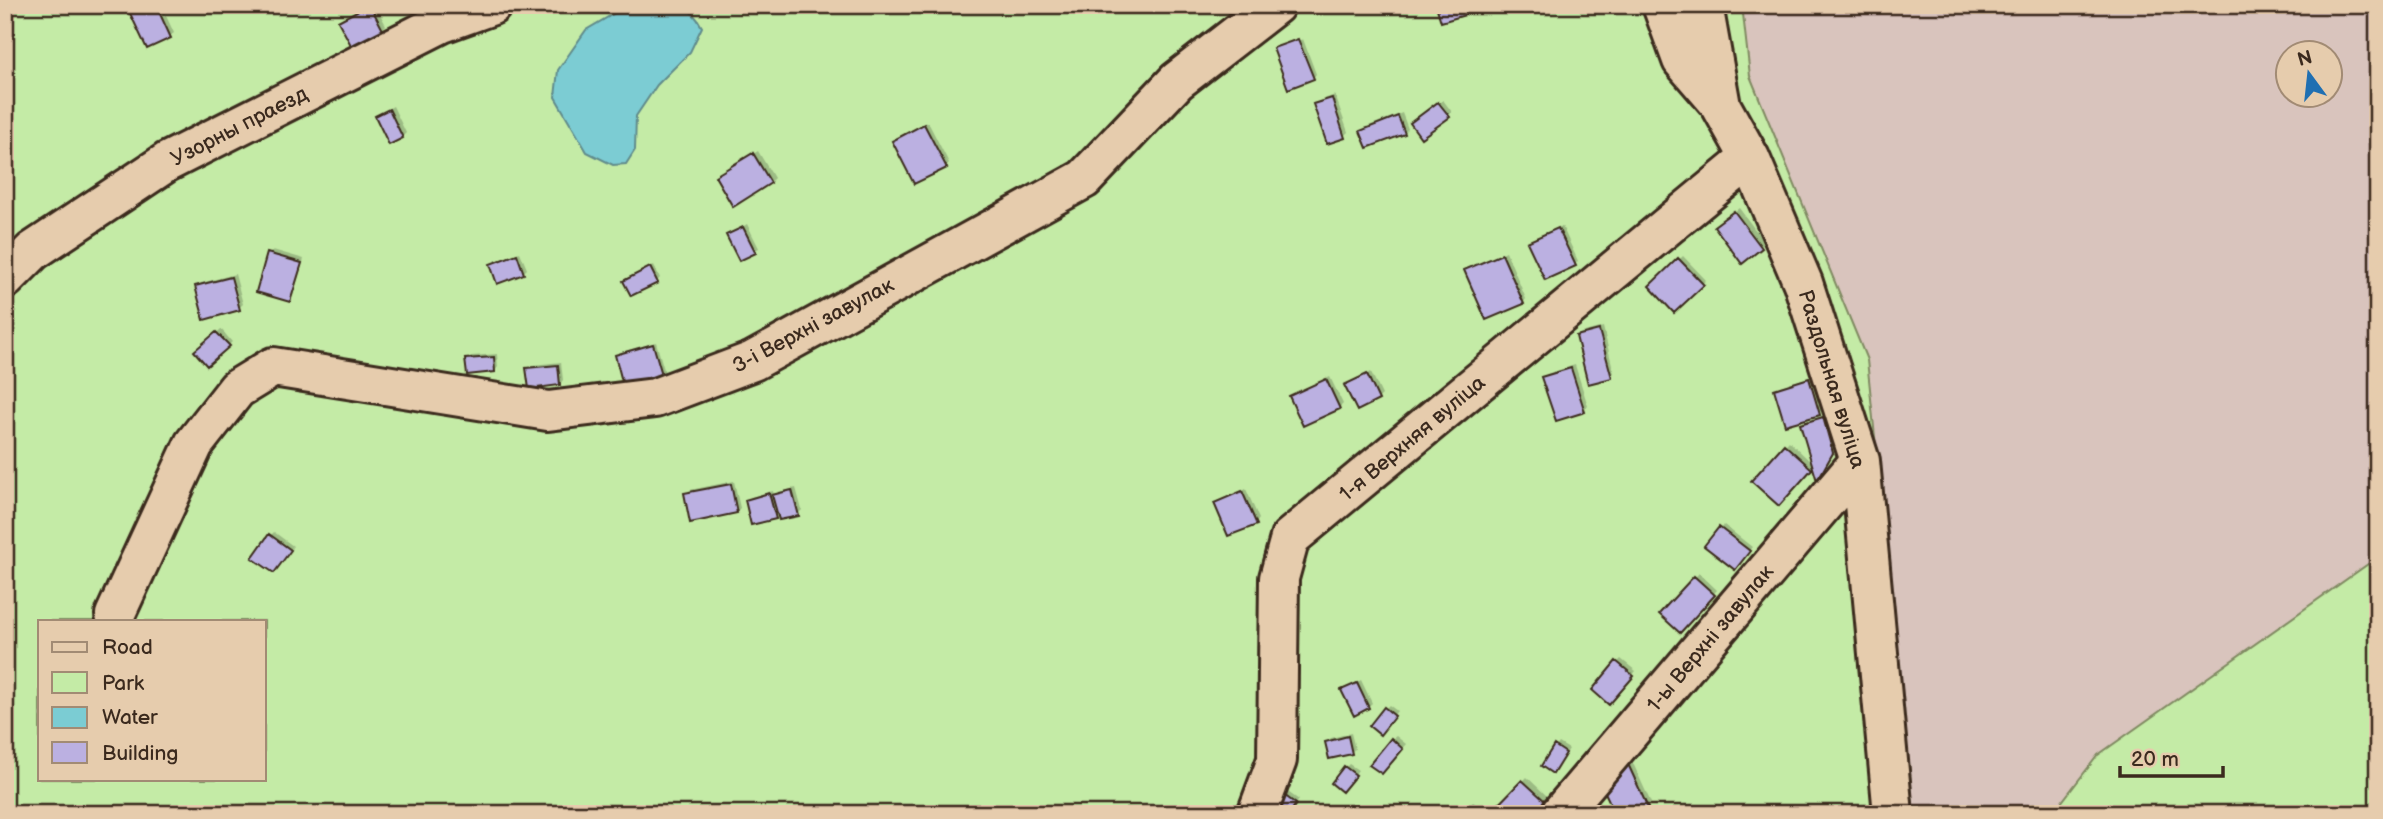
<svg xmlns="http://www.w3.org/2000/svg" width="2383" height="819" font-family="'Balsamiq Sans',sans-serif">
  <rect width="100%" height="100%" fill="#d9c4bd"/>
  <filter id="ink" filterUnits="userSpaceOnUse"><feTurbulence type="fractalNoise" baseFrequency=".0143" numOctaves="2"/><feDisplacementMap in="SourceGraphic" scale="14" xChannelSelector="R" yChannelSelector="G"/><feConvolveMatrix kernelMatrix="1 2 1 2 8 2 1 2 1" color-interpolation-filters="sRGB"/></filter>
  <g filter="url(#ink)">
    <path fill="#c4eba6" stroke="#808a62" stroke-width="2" fill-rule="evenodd" d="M5,5H1742L1750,76L1867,360L1914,814H5ZM40,621H264V779H40Z
      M2378,557V814H2060L2061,803L2098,755Z"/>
    <path fill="#7bccd3" stroke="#618b8b" stroke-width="2" d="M645,5C674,5 688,0 702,27L690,52L657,85L636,116L635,150L626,164L613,165L587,152L555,97L558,70L586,30L615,13Z"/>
    <path fill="#0003" d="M132,5H161L174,33L170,36Z
      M367,5H375L386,25L382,29L340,21Z
      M1438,5H1466L1468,10L1464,14Z
      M1303,39L1316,74L1313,78L1277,49Z
      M1335,95L1348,132L1344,136L1315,105L1319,101Z
      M1443,100L1452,112L1448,116L1416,119Z
      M393,106L406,133L402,137L377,116Z
      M1402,113L1408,129L1404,133L1362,131L1366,127Z
      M928,122L949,163L946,166L894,141Z
      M758,151L774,178L770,182L721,173Z
      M1739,208L1765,243L1742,261L1720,223Z
      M747,224L759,248L740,259L728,236Z
      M1562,226L1578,261L1574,265L1530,243Z
      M5,231L16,243L5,253Z
      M273,250L304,259L293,296L290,300L269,254Z
      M1506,251L1526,299L1523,303L1466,271Z
      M520,252L527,269L523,273L492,265L496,261Z
      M1683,256L1706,280L1674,311L1651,286Z
      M654,265L660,278L657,281H625Z
      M235,274L243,304L239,308L197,287L201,283Z
      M1603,327L1614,373L1611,376L1578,337L1581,333Z
      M221,329L232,342L208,364L197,351Z
      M656,342L665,373L662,376L617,356L621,352Z
      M497,354L498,367L495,371L467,360L471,356Z
      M561,362L563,380L560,384L528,369L532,365Z
      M1575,365L1588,406L1584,410L1557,419L1543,378L1547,374Z
      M1371,372L1382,395L1378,399L1347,385Z
      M1813,376L1823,409L1819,413L1776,390L1780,386Z
      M1330,377L1343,404L1339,408L1291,397Z
      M1826,415L1836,448L1820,475L1814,465L1779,504L1753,481L1789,441L1813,464L1802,425L1806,421Z
      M734,481L740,508L736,512L686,494L690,490Z
      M796,488L802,510L798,514L779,513L775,517L747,500L751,497L773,491L774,496L778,492Z
      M1246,489L1259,519L1256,523L1216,504Z
      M1724,525L1752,547L1738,564L1721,529Z
      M274,532L293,546L278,567L270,536Z
      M1699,573L1717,590L1680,631L1661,614Z
      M1621,659L1636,671L1613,699L1618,662Z
      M1361,680L1372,703L1368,707L1344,690Z
      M1389,705L1397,711L1383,729L1385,709Z
      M1351,733L1355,749L1351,752L1327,742L1331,738Z
      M1396,736L1406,744L1385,768L1392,739Z
      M1559,743L1569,749L1556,768V747Z
      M1632,761L1651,803L1647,806L1604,774Z
      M1349,764L1358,770L1346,786V767Z
      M1527,777L1547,796L1531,814L1496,810Z
      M1285,790L1299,800L1288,814H1266Z
      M1473,802L1484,810L1481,814H1463Z"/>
    <path fill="#bbb0e1" stroke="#3b2a1e" stroke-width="2" d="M131,5H156L171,38L147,49L127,7Z
      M368,5H370L383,30L352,47L338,21Z
      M1436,5H1462L1465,15L1441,22Z
      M1298,39L1314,79L1288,89L1273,48Z
      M1332,98L1345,138L1327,144L1313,104Z
      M1438,102L1450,117L1421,138L1410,123Z
      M389,109L403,138L389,145L375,116Z
      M1398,116L1405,134L1367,148L1360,131Z
      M924,124L947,168L914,184L892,141Z
      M753,153L771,183L733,207L715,176Z
      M1734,211L1762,248L1742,264L1714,226Z
      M743,227L756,253L739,261L726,235Z
      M1558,228L1576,266L1545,280L1527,242Z
      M267,253L302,263L290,302L256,292Z
      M517,254L524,274L497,284L490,264Z
      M1502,254L1524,304L1486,320L1464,270Z
      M1678,258L1704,285L1674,313L1649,286Z
      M650,267L658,283L631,296L623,281Z
      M231,277L240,310L204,320L195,286Z
      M1599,330L1612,378L1588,384L1576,336Z
      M216,332L230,346L207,366L194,351Z
      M653,344L663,378L624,389L615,355Z
      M494,357L495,372L467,375L465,359Z
      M558,365L560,385L529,389L526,368Z
      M1571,368L1585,412L1556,421L1541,377Z
      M1367,374L1379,400L1357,411L1344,385Z
      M1809,378L1820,415L1785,425L1774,389Z
      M1326,379L1340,409L1303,426L1289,396Z
      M1823,417L1833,453L1817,481L1800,424Z
      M1784,444L1812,469L1779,506L1751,481Z
      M731,484L737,513L690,523L684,493Z
      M792,490L799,516L779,520L772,495Z
      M1242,491L1257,525L1228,536L1214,503Z
      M769,493L776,519L751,525L745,500Z
      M1719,527L1750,551L1735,570L1704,546Z
      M269,534L291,550L274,573L252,558Z
      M1694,576L1715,595L1680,633L1659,614Z
      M1616,661L1634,676L1609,705L1592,690Z
      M1357,683L1369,708L1354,716L1341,690Z
      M1384,707L1395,716L1380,735L1369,726Z
      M1348,736L1352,754L1329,759L1325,742Z
      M1391,738L1403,749L1382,774L1369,765Z
      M1554,745L1566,753L1553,774L1541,766Z
      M1628,764L1648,808L1635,814H1615L1598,777Z
      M1344,766L1356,775L1342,792L1331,783Z
      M1522,780L1545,801L1533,814H1498L1493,810Z
      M1280,792L1296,804L1289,814H1264Z"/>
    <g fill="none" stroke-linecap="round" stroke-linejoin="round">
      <g stroke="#3b2a1e" stroke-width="44">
        <path id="minor" d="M1662,5L1682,60L1720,104
          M1703,5L1721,106L1750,158L1803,283L1860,461L1893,814
          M5,279L33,251L167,162L442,23L492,5
          M115,615L194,444L237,389L273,367L548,411L655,398L753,361L1084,179L1177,81L1275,5
          M1257,814L1277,760L1279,578L1290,538L1750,158
          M1560,814L1860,461"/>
      </g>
      <use href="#minor" stroke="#e6ccad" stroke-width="38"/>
    </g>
  </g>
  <g text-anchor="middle" stroke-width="6" stroke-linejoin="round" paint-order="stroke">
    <g font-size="21" fill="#3b2a1e" stroke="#e6ccad">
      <text transform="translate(239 126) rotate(-27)" y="7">Узорны праезд</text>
      <text transform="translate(813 325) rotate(-28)" y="7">3-і Верхні завулак</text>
      <text transform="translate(1832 379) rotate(73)" y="7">Раздольная вуліца</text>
      <text transform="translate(1412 438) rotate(-40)" y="7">1-я Верхняя вуліца</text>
      <text transform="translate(1710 638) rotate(-50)" y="7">1-ы Верхні завулак</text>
    </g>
  </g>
  <rect width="2383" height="819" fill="none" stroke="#e6ccad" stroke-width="28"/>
  <rect x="14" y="14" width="2355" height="791" fill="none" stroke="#3b2a1e" stroke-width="2.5" filter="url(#ink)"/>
  <rect x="38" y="620" width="228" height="161" fill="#e6ccad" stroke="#a28b74" stroke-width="2"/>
  <rect x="52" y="642" width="35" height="10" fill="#e6ccad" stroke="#a28b74" stroke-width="2"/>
  <text x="102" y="654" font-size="21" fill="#3b2a1e">Road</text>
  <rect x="52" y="672" width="35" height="21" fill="#c4eba6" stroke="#a28b74" stroke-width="2"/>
  <text x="102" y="690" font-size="21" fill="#3b2a1e">Park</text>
  <rect x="52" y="707" width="35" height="21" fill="#7bccd3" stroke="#a28b74" stroke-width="2"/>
  <text x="102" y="724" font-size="21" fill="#3b2a1e">Water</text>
  <rect x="52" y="742" width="35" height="21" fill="#bbb0e1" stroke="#a28b74" stroke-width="2"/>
  <text x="102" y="760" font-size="21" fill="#3b2a1e">Building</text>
  <g transform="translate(2309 74) rotate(345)"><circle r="33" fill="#e6ccad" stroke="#a28b74" stroke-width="2"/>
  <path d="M0-5L12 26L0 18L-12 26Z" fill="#1f6fb2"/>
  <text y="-10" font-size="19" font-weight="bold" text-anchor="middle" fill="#3b2a1e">N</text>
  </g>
  <path d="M2120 766v10h103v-10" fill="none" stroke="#3b2a1e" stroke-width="3.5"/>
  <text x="2131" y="766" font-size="21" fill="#3b2a1e" stroke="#e6ccad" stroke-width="5" paint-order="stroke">20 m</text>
</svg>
